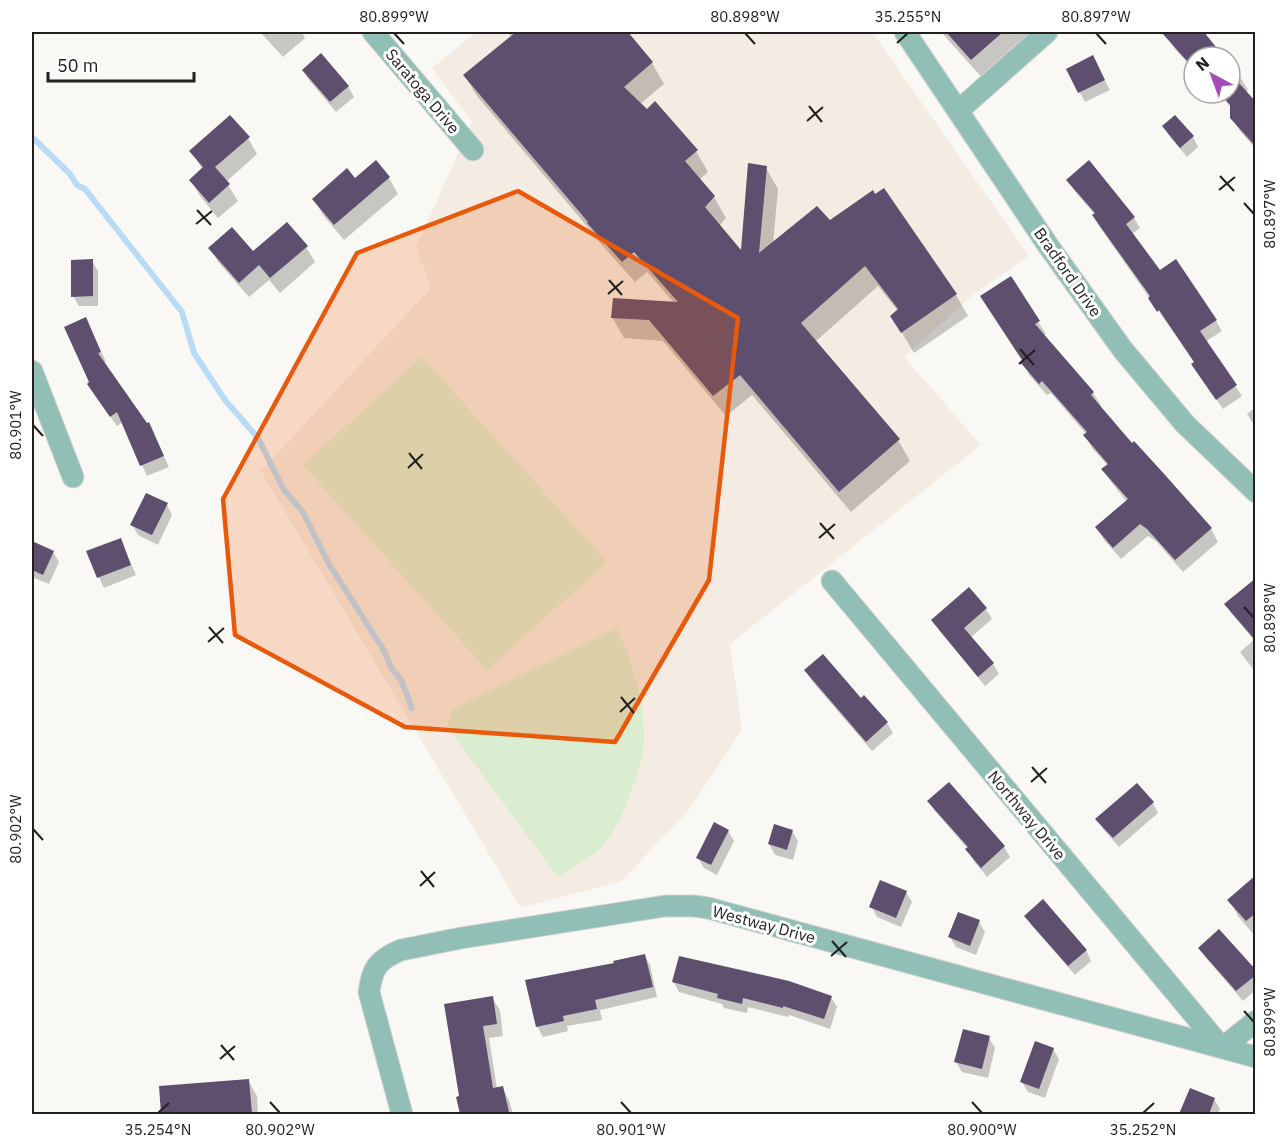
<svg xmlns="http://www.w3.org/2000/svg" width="1287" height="1146" font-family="'IBM Plex Sans',sans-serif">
  <rect width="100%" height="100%" fill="#faf8f4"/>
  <path fill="#f4ece2" d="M476,32H872L1029,256L974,294L904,357L981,445L730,644L742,730L689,810L621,881L521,908L261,471L431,288L416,247L472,122L432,68Z"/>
  <path fill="#dbedd0" d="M422,357L607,562L487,670L303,465Z
    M617,628C634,666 648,710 643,753C641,767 634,783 629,797C623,813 615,832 603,845C590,858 574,868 558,877L447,727L452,710Z"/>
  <path fill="#0003" d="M260,32H302L305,38L283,57Z
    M508,32H626L652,63L664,84L640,104L696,151L708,172L699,180L714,197L726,218L719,226L742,253L766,168L778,189L773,244L829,222L883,190L956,295L968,316L914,353L892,316L898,311L878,286L815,342L898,440L910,461L851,512L752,395L726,416L663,341L624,338L612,317L675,304L647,272L635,282L601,244L596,237L477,96L465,76L511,37Z
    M941,32H1038L984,80Z
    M1176,32H1201L1223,57H1194V70L1174,48L1169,38Z
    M1230,66L1242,80L1248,90L1246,93L1256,104V149L1240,131L1234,121L1239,116L1218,93H1230Z
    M1098,68L1110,90L1085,102L1068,70Z
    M303,70L348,86L354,97L336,112L309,80Z
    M1164,126L1193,137L1198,147L1187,157L1170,137Z
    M248,138L257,154L226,182L238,201L218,218L200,196L191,180L203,170L191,151Z
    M1089,162L1134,218L1140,228L1132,234L1160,272L1216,321L1222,331L1205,342L1242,396L1223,409L1199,374L1195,363L1099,226L1094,216L1095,215L1074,190L1068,180Z
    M389,178L398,194L344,240L323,215L314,199L355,180Z
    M306,247L315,262L280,293L269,280L249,297L219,263L210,248L253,254Z
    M92,261L98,271V306H79L73,296Z
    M989,309L1038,322L1046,334L1043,336L1093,393L1101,405L1099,407L1211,529L1218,542L1183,572L1156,541L1148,536L1121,559L1104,540L1097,528L1127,502L1111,482L1103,470L1108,466L1092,448L1085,435L1086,434L1051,393L1047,395L1029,375L1023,361Z
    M91,329L106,362L104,363L146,424L148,423L169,467L147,476L123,422L117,426L95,394L91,383Z
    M1256,407V428L1247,414Z
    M167,505L172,515L158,545L138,535L132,524Z
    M120,540L136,575L104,588L88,552Z
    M32,543L53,552L59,562L49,584L32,577Z
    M1256,580V673L1240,652L1254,640L1232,614L1226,604Z
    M986,609L992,619L970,638L993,664L999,674L985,686L939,630L933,620Z
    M806,671L861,700L864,697L887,723L893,733L872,751L812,681Z
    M949,784L1004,847L1010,857L987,877L973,860L968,849L935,811L929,801Z
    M1136,785L1153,803L1158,813L1119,847L1103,829L1097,819Z
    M728,831L734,841L717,875L704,868L698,858Z
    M792,831L798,841L793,860L775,855L769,844Z
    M1256,877L1255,936L1238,916L1229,900Z
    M906,892L912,902L901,927L877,917L871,906Z
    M1026,916L1086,950L1091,961L1075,975L1032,926Z
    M979,922L985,932L976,955L956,947L950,937Z
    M1200,948L1256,973V990L1243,1001L1206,958Z
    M644,955L650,965L657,997L600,1010L602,1020L567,1026L568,1031L543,1037L537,1026L616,965Z
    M673,981L831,997L837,1007L830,1029L789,1015L788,1017L748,1007L747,1013L724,1008L722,1004L679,992Z
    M492,998L500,1010L503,1036L489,1038L497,1089L502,1087L509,1100L513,1114H462L458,1098L460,1097L446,1005Z
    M989,1038L995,1048L988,1078L962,1072L956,1062Z
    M1053,1049L1059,1059L1045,1098L1028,1092L1022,1082Z
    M248,1080L257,1096L258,1114H162L160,1087Z
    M1191,1090L1214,1099L1220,1109L1218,1114H1181Z"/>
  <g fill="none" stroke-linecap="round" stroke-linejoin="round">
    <path stroke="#b9dbf5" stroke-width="6" d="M32,137L70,174L77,185L85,189L182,312L194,353L225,400L258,438L284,490L303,512L329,564L383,649L392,669L401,680L412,708"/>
  </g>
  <path fill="#5e4f6e" d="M516,32H628L653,62L624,87L647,109L655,101L698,150L685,161L715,196L705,207L741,250L748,163L767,166L759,253L817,206L830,220L873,190L875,194L884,188L957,294L901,333L890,316L898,309L865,266L801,323L900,439L839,492L740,375L713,396L649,320L611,318L613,298L678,302L634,252L622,262L587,223L588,222L463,75Z
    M946,32H1003L971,60Z
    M1161,32H1204L1224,57H1194L1188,62Z
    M321,53L349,86L330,102L302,70Z
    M1093,55L1105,80L1078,93L1066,69Z
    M1230,73L1256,102V147L1230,118V105L1220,93H1230Z
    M230,115L250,137L215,167L230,184L209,203L189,180L203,167L189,151Z
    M1175,115L1194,136L1180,148L1162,126Z
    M376,160L390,177L334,225L312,199L347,168L355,178Z
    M1089,160L1135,217L1126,224L1160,270L1176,259L1217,320L1200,331L1237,385L1216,400L1191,364L1194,362L1159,310L1157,312L1148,298L1150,296L1092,215L1095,213L1066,180Z
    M287,222L308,246L270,278L259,265L239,283L208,248L232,227L253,251Z
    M93,259V296L71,297V260Z
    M1011,276L1040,321L1035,324L1094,392L1091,395L1132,443L1134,441L1166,476L1212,528L1175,560L1147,529L1140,524L1113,548L1095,527L1128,499L1101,469L1108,464L1083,435L1087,432L1042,381L1039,384L1020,362L1022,360L980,296Z
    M86,317L101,352L98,353L147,423L149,422L164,456L140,466L117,412L110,417L87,384L89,382L64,327Z
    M146,493L168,503L152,535L130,525Z
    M121,538L131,565L97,578L86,551Z
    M32,541L54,551L43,575L32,570Z
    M1256,578V641L1224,604Z
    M969,587L987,608L964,628L994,663L978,677L931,620Z
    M823,654L861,698L864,695L888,722L866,742L804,670Z
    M949,782L1005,846L981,868L965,849L968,847L927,801Z
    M1137,783L1154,802L1113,838L1095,819Z
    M714,822L729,830L711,865L696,858Z
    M774,824L793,830L787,850L768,844Z
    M1256,875V913L1246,921L1227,900Z
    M880,880L907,891L896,918L869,907Z
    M1043,899L1087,950L1068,966L1024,916Z
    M958,912L980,920L970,946L948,937Z
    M1219,929L1256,970V975L1236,991L1198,948Z
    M645,954L653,987L595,1000L597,1009L563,1016L564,1021L536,1027L525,980L614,963L613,961Z
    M679,956L789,981L832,996L824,1019L783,1006V1008L743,998L742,1004L717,998L718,994L672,982Z
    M493,996L497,1024L483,1026L493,1088L503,1086L509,1112L498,1114H460L456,1097L459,1096L444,1004Z
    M963,1029L990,1036L982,1069L954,1062Z
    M1035,1041L1054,1048L1039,1089L1020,1082Z
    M249,1079L252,1114H161L159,1086Z
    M1190,1088L1215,1098L1209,1114H1179Z"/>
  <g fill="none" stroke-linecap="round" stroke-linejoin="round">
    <g stroke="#d7d5d2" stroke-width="23">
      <path id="minor" d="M373,32L473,150
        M905,32L1047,244L1123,350L1185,424L1256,492
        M958,111L1047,32
        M32,371L73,477
        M832,581L1222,1048L1256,1021
        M402,1114L369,992C372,969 377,960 401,950L461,938L665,906H694L708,908L1256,1057"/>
    </g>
    <use href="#minor" stroke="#91bfb6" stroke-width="21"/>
  </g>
  <path fill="#e8590c" fill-opacity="0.2" stroke="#e8590c" stroke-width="4.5" stroke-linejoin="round" d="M518,191L738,318L709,580L615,742L405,727L235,635L223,499L357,253Z"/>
  <path fill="none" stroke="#21201f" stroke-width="2" d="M394,33L404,44M745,33L755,44M1096,33L1106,44M897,43L908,33M809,106L822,122M807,121L823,107M1220,176L1234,191M1219,190L1235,177M1244,203L1254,214M197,210L211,225M196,224L212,211M609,280L622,295M608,294L623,281M1020,349L1034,365M1019,364L1035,350M33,425L43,436M409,453L422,469M408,468L423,454M820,523L834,539M819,538L835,524M1244,607L1254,618M209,627L223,643M208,642L224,628M621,697L634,713M620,712L635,698M1032,767L1046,783M1031,782L1047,768M33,829L43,840M421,871L434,887M420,886L435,872M832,941L846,957M831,956L847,942M1244,1011L1254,1022M221,1045L234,1060M220,1059L235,1046M270,1102L280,1113M621,1102L631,1113M972,1102L982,1113M158,1113L169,1103M1143,1113L1154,1103"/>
  <g text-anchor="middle" stroke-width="6" stroke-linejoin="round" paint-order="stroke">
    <g font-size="16" fill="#21201f" stroke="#fff">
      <text transform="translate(423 91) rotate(50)" y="6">Saratoga Drive</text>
      <text transform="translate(1068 272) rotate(55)" y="6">Bradford Drive</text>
      <text transform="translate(1027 815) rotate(50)" y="6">Northway Drive</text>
      <text transform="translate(764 924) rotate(15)" y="6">Westway Drive</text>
    </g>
  </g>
  <rect width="1287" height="1146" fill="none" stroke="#ffffff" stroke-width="66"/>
  <g transform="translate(1212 75) rotate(319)"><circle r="28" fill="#ffffff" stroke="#a6a6a5" stroke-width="1.5"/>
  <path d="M0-4.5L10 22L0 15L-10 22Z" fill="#a44dba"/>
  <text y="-9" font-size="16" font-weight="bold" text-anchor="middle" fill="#21201f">N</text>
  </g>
  <path d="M48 72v9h146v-9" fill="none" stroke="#21201f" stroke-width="3"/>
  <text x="57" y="72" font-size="18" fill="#21201f" stroke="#ffffff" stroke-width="4.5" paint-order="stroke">50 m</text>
  <rect x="33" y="33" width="1221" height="1080" fill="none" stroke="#21201f" stroke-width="2"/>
  <g font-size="15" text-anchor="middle" fill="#21201f">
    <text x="394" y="22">80.899°W</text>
    <text x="745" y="22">80.898°W</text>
    <text x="908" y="22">35.255°N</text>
    <text x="1096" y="22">80.897°W</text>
    <text transform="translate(1270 214) rotate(-90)" y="5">80.897°W</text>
    <text transform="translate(16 425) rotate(-90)" y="5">80.901°W</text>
    <text transform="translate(1270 618) rotate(-90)" y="5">80.898°W</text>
    <text transform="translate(16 829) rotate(-90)" y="5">80.902°W</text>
    <text transform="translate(1270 1022) rotate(-90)" y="5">80.899°W</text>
    <text x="158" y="1135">35.254°N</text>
    <text x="280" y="1135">80.902°W</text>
    <text x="631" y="1135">80.901°W</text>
    <text x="982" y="1135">80.900°W</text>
    <text x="1143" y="1135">35.252°N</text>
  </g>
</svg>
